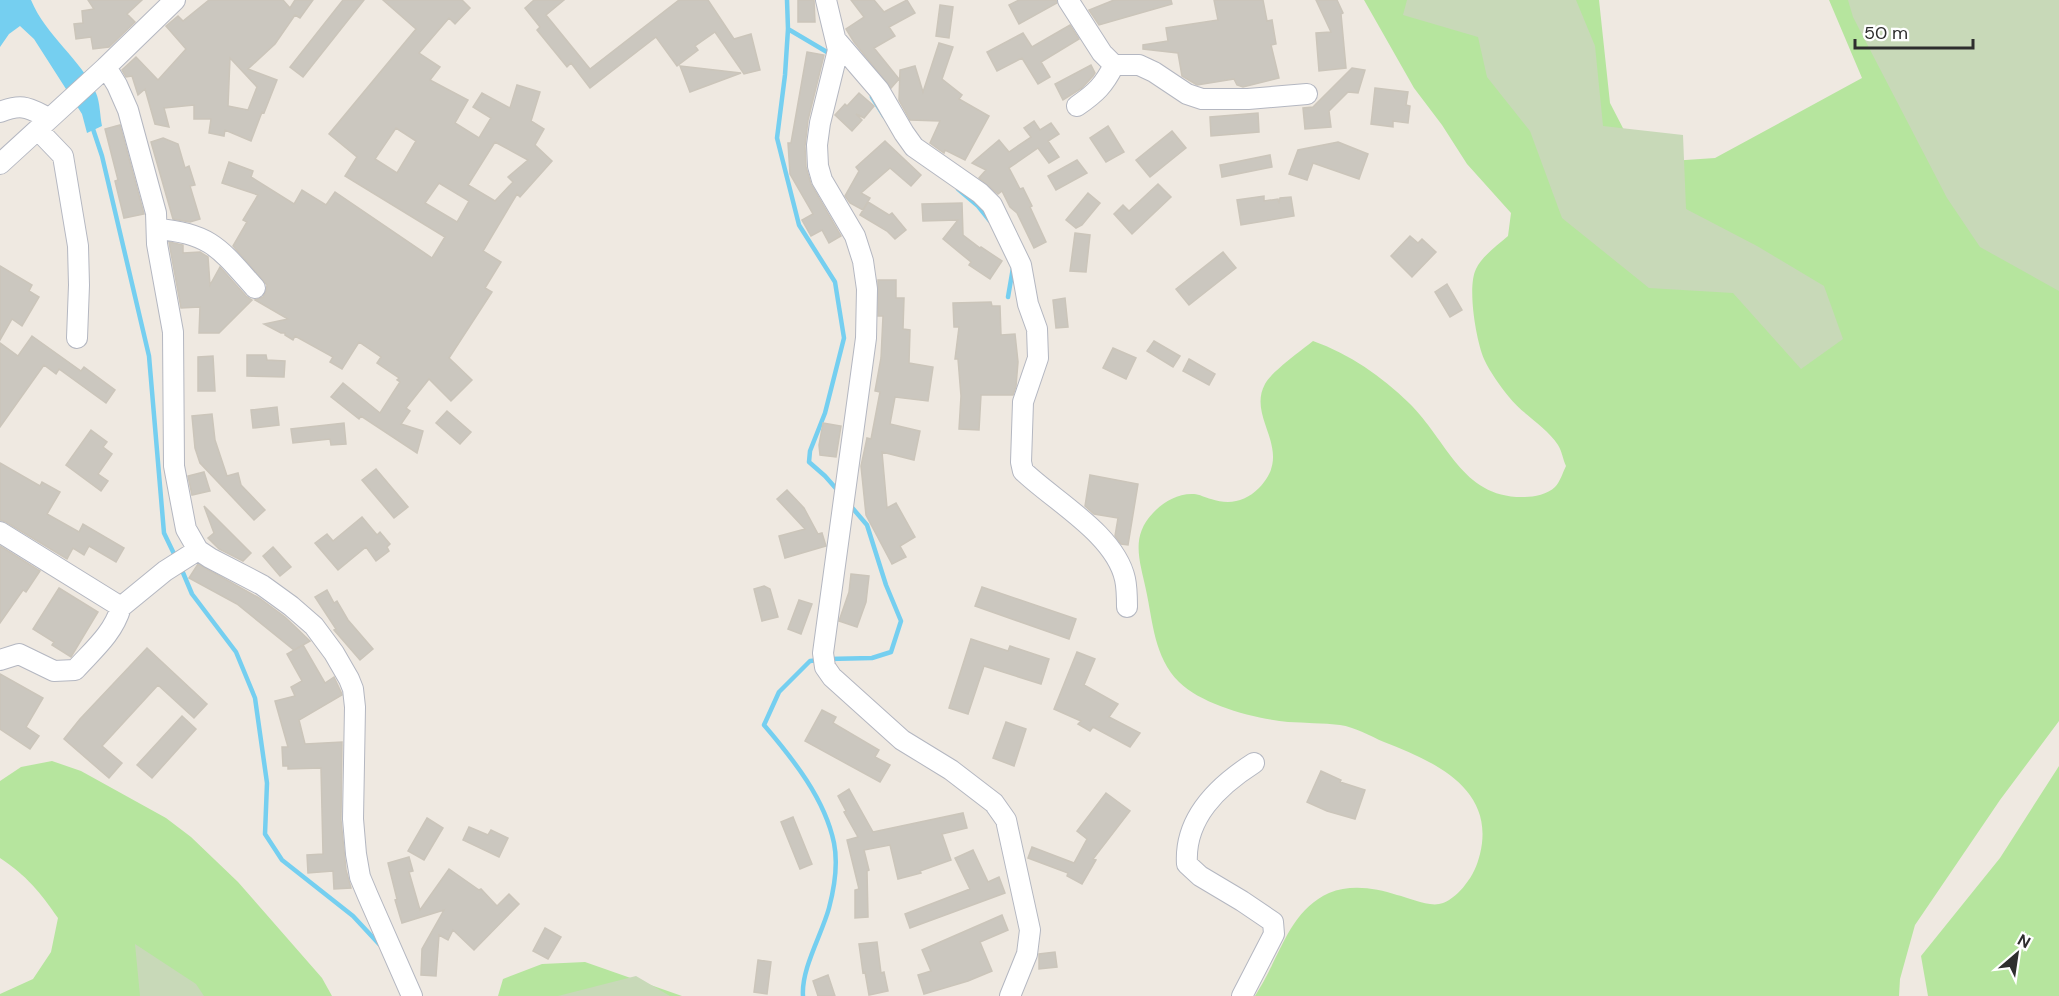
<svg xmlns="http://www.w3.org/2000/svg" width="2059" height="996" font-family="'DM Sans',sans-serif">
  <rect width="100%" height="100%" fill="#efe9e1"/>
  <path fill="#b6e59e" d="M1364,0H1599L1610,103L1641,163L1715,158L1862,78L1829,0H2059V721L2000,800L1915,925L1900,979L1899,996H1255C1261,986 1267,976 1272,965C1286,937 1298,907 1329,893C1351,884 1375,888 1397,895C1410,898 1430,908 1443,903C1451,900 1460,892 1465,885C1473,875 1477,866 1480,854C1496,788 1433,761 1384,742C1370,736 1355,727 1340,725C1323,723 1305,723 1288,722C1256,719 1202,705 1179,682C1154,657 1153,622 1146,590C1140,561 1130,537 1153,513C1163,502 1178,493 1194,494C1199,494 1206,498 1211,499C1229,505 1245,502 1259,488C1296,450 1246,419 1265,384C1271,372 1302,350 1313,341C1350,354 1381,376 1409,403C1448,441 1462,499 1525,497C1534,497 1548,494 1555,487C1560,482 1563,472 1566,466C1563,460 1562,451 1558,445C1546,426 1523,415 1509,397C1500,386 1490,372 1484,359C1476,340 1467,287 1476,269C1482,256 1498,245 1508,236L1511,213L1467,164L1442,125L1414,88Z
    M52,761L81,771L166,818L191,837L238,882L322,978L332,996H0V994L33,979L51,952L58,918C41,893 26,875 0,858V781L21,767Z
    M2059,766V996H1928L1921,956L2000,858Z
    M585,962L682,996H498L503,979L542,964Z"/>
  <path fill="#c8d9b8" d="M1407,0H1576L1595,46L1603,126L1683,135L1686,209L1757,246L1824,286L1843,339L1801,369L1733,293L1649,288L1562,218L1530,131L1487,77L1478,37L1403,15Z
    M1848,0H2059V291L1980,247L1947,198L1853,17Z
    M135,944L196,984L204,996H140Z
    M636,976L670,996H558Z"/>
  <path fill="#75cff0" d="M0,0H31C46,36 80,58 96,93C100,102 100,116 102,126L87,133L82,114L34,39L20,26L9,34L0,47Z"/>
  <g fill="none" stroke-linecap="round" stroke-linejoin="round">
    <path stroke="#75cff0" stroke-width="4.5" d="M787,0L788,29L785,75L777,138L799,225L835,282L844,338L825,413L810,451L809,462L825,476L840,493
      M788,29L832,55
      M872,97L884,116
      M92,126L102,156L149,356L164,533L176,558
      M958,189L978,206L990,221
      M1008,297L1013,268
      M181,568L192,594L236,652L255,698L267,783L265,834L282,860L353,916L379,944
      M828,659L872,658L891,652L901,621L886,585L867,525L849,504
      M803,996C801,969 822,934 829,908C834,889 838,863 834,843C825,799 793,759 764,725L779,692L810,661L820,660"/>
  </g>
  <path fill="#cbc7bf" stroke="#cbc5ba" stroke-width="1.5" fill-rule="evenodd" d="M88,0H142L127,14L135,22L109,47L93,49L91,37L76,39L74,24L83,23L82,11L94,9Z
    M209,0H283L290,8L295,0H313L300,18L295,15L275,44L248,69L277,80L264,113L262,112L251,141L225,130L224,136L209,133L211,119H194V105L164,108L169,127L155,124L145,89L138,95L132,76L126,77L122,70L136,57L158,80L186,49L166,26L178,16L183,21ZM230,58L257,87L248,110L228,106Z
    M343,0H364L303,77L290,67Z
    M383,0H462L470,8L455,24L449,18L419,53L440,67L430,80L468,100L455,123L479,138L491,118L473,107L482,93L510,108L517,85L540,92L531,121L544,129L535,145L552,161L520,197L517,194L483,251L501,262L485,288L492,292L449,358L472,380L451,401L429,379L406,408L410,411L401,424L423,431L417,453L361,416L359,419L331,397L343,383L380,413L400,382L397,380L399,378L377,363L381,357L359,342L342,369L330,362L333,357L295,336L293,340L285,335V333H281L264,324L288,319L255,300L263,297L266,291L267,285L233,246L247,222L243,220L258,195L222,183L229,162L253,171L251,177L294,204L302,190L326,205L335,192L432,258L445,237L345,176L357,157L329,134L416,29ZM396,128L416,141L397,173L375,159ZM495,142L528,160L508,177L513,182L495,201L468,185ZM439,183L469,201L457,222L425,203Z
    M534,0H564L546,15L590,69L679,0H708L734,39L751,34L760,70L744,74L715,32L695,46L698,50L677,66L656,37L590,88L571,63L567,67L537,30L540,27L525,8Z
    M798,0H814L815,22H798Z
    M851,0H874L884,12L907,0L915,13L889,27L895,36L874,48L899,79L891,88L854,42L846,29L864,17Z
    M1019,0H1056L1057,3L1019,24L1009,5Z
    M1114,0H1171L1172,4L1099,25L1089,10Z
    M1214,0H1263L1267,21L1272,20L1276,44L1271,45L1279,78L1243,87L1237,85L1234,79L1197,85L1182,76L1178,53L1143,49V45L1168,41L1166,28L1218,20Z
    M1316,0H1337L1343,13L1341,14L1346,68L1319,71L1316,33L1331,32Z
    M940,5L953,7L949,38L936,36Z
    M1070,25L1079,39L1041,62L1050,77L1038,84L1022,58L997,71L987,52L1023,33L1032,47Z
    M939,43L953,47L942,79L962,95L959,99L989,116L965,160L945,150L944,153L930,143L940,121L910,120L899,100L900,70L915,66L923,92Z
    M807,52L824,55L808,120L805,146L806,167L811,184L841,236L829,243L822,230L811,236L802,220L813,214L790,174L788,143H791Z
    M1091,65L1095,73L1093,76L1082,88L1063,100L1055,84Z
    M680,66L741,73L690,92Z
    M1352,68L1365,70L1358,93L1348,92L1329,111L1331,127L1305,129L1303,108L1313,107Z
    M1375,88L1408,92L1406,105L1410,106L1408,123L1393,121V127L1371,124Z
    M859,93L874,106L864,118L856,114L862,120L852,131L835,115L845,104L847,106Z
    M1258,113L1259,132L1211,136L1210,117Z
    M1034,121L1040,130L1051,123L1059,134L1048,141L1059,157L1049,163L1038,148L1009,168L1020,189L1023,188L1032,206L1030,207L1046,242L1034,248L1017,213L1010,207L1002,191L998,194L979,178L986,170L972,163L999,140L1009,152L1031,137L1024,128Z
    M120,125L144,214L124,218L115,181L118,180L105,129Z
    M1108,126L1124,152L1106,162L1090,138Z
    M1172,131L1186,148L1150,177L1136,160Z
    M163,138L178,144L185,168L189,166L195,185L190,186L200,219L190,222L173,219L151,142Z
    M885,141L921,175L911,186L890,168L861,193L870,198L863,210L850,203L845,196L859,171L856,167Z
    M1338,142L1368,154L1359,179L1313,163L1307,180L1289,174L1298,150Z
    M1270,155L1272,167L1222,177L1220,165Z
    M1077,160L1087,173L1056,190L1048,176Z
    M1158,184L1171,197L1132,234L1114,214L1123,205L1129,211Z
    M1088,193L1100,203L1082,225L1076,228L1066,220Z
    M1264,196V201L1278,199L1279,203L1280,198L1291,197L1294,216L1241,225L1237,200Z
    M868,202L889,215L892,213L906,230L895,239L887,231L860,215Z
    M962,203L963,235L980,248L981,247L1002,261L990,279L969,265L971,262L943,239L958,220L923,221L922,204Z
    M1075,233L1090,235L1086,272L1070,271Z
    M1410,236L1418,243L1422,239L1436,252L1412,277L1391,256Z
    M169,242L183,245V253L200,252L208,257L210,285L220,267L246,296L252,300L219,333H199L200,307L181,308Z
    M1223,252L1236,268L1189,305L1176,289Z
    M0,266L32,285L29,291L39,297L22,326L12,319L0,340Z
    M878,280H896V298H904L903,329L910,330L909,363L933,367L928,401L895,397L890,424L920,431L914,460L882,452L887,508L896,503L915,537L900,546L906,557L892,564L866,515L861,466L867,438L871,439L880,392L875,391L881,358L883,316H878Z
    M1447,284L1462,310L1450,317L1435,292Z
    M1065,298L1068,327L1056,328L1053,300Z
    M991,302L992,306H1000L1001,335L1015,334L1018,362L1016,386L1013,395H981L979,430L959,429L961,396L958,359H955L959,327H954L953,303Z
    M32,336L81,371L84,367L115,390L106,403L59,369L56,374L44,365L0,427V343L18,356Z
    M1154,341L1180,356L1173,367L1147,351Z
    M1113,348L1136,358L1126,379L1103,368Z
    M247,355H266L267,360L285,361L284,377L247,376Z
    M213,356L215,391H198V357Z
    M1189,359L1215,374L1209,385L1183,371Z
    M277,407L279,425L253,428L251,410Z
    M447,411L471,432L460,444L436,423Z
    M212,414L215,440L227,476L238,473L241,485L265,510L254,520L200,463L195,448L192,416Z
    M344,423L346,444L331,445L330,439L293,443L291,429Z
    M823,423L841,426L836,457L820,455L819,445Z
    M91,430L107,442L103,447L112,454L98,474L108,481L101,491L66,465Z
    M0,463L40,486L42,482L60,492L47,514L79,532L83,524L124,548L116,562L89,546L84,555L73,548L67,559L6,522L0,520Z
    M376,469L408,507L394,518L362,480Z
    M204,472L210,491L192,495L188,476Z
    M1090,475L1138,484L1128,545L1121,544L1115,536L1118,518L1094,514L1085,506Z
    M787,490L804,508L818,534L822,533L826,546L785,558L779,536L805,529L777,499Z
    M204,506L251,553L243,561L219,549L208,538L214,533Z
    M362,517L377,535L380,532L390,544L387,547L389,551L376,561L366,547L338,570L315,543L327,534L333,541Z
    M0,546L40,571L26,592L23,590L0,623Z
    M273,547L291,567L280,576L263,556Z
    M198,564L259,598L285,617L310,641L294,650L237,604L189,578Z
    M851,574L869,576L866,602L857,627L839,621L849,592Z
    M764,586L770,589L778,617L762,621L754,589Z
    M982,587L1076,619L1069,639L975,606Z
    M59,588L98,612L71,657L52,645L54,642L33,629Z
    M327,590L334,603L337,601L348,620L373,649L360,660L334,630L336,629L315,597Z
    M799,600L812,604L801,634L788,629Z
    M971,639L1008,651L1010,646L1049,659L1041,684L984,666L968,714L949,708Z
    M303,645L325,683L334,677L341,692L342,695L299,720L305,744L342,742L341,820L346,870L351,888L334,889L333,871L308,873L307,855L323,854L321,768L288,769V766H283L282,747H288L275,701L295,696L291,687L302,681L287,654Z
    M147,648L207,704L194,718L158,685L102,746L122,763L109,778L64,739L80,719Z
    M1077,652L1095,659L1084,685L1118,704L1109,717L1140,733L1130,747L1093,727L1090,731L1078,724L1081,721L1054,709Z
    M0,674L43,698L26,727L39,736L30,749L0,729Z
    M822,710L836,717L833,723L879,750L875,757L890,765L880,782L805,741Z
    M182,716L196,729L152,778L137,765Z
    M1006,722L1026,729L1014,766L993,758Z
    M1321,771L1341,780L1340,782L1365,790L1355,819L1327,811L1307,802Z
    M849,789L873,832L963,813L967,828L942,834L951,860L920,871L921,873L898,879L890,845L864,850L869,870L867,871L868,917L855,918V890L859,889L847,840L858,837L844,812L846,811L838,796Z
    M1106,793L1130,811L1093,859L1096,860L1082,884L1067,876L1068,873L1028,858L1032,847L1074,863L1087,839L1077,831Z
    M793,817L812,864L800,869L781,822Z
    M427,818L443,828L424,860L408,851Z
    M469,827L488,835L491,830L508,838L499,857L463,840Z
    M973,850L988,882L999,877L1005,893L910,928L905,914L970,889L955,858Z
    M409,857L413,871L409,872L420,910L449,869L479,890L481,889L497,906L509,894L519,904L474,950L453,930L448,940L439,935L436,976L421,975L422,949L444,910L402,923L395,900L397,899L388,863Z
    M1002,915L1008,930L980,942L992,971L968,981L924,994L918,975L931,971L922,950Z
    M545,928L561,937L548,959L533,951Z
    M877,942L881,973L884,972L888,991L869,995L865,972L863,973L859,944Z
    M1055,952L1057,967L1039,969V954Z
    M758,960L771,962L767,994L754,992Z
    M828,975L835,996H818L813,981Z"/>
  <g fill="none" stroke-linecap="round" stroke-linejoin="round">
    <g stroke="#b4b7c1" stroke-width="22">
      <path id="minor" d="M826,0L838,50L820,123L817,145L818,166L822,180L855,236L863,261L867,289L866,338L823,653L825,667L832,677L902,740L951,770L994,803L1006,820L1030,930L1027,954L1010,996
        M1068,0L1102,53L1114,65H1139L1154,72L1187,94L1202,99H1248L1307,94
        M836,40L879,90L904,133L914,147L980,193L992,205L1021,265L1028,304L1037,329L1038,358L1023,402L1021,462L1023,471C1054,501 1115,534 1125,579C1127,588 1127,598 1127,607
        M106,67L117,85L128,110L156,213L157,244L173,332L174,466L186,529L198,550L210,558L262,585L291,606L314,626L334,653L349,679L353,689L355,707L353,819L356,854L360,877L368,896L412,996
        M1077,106C1096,93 1104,85 1114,65
        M0,112C23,103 28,108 49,118
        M38,130L63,156L78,246L79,285L77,338
        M0,164L106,67L175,0
        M157,229C211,233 221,250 255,288
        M0,532L121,607L165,571L198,550
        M0,660L19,654L54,671L75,670C93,650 113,634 121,607
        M1242,996L1274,934L1273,922L1242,901L1200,876L1187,864C1184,818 1218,786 1254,763"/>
    </g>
    <use href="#minor" stroke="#fff" stroke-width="20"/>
  </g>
  <g transform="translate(2017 954) rotate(29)" stroke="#ffffff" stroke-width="4.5" paint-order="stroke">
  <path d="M0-4.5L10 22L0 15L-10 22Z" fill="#2e2e2e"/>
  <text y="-9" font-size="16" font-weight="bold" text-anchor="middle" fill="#2e2e2e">N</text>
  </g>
  <path d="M1855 39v9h118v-9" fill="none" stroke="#2e2e2e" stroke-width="3"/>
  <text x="1864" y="39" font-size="18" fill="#2e2e2e" stroke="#ffffff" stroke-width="4.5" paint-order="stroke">50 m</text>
</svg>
